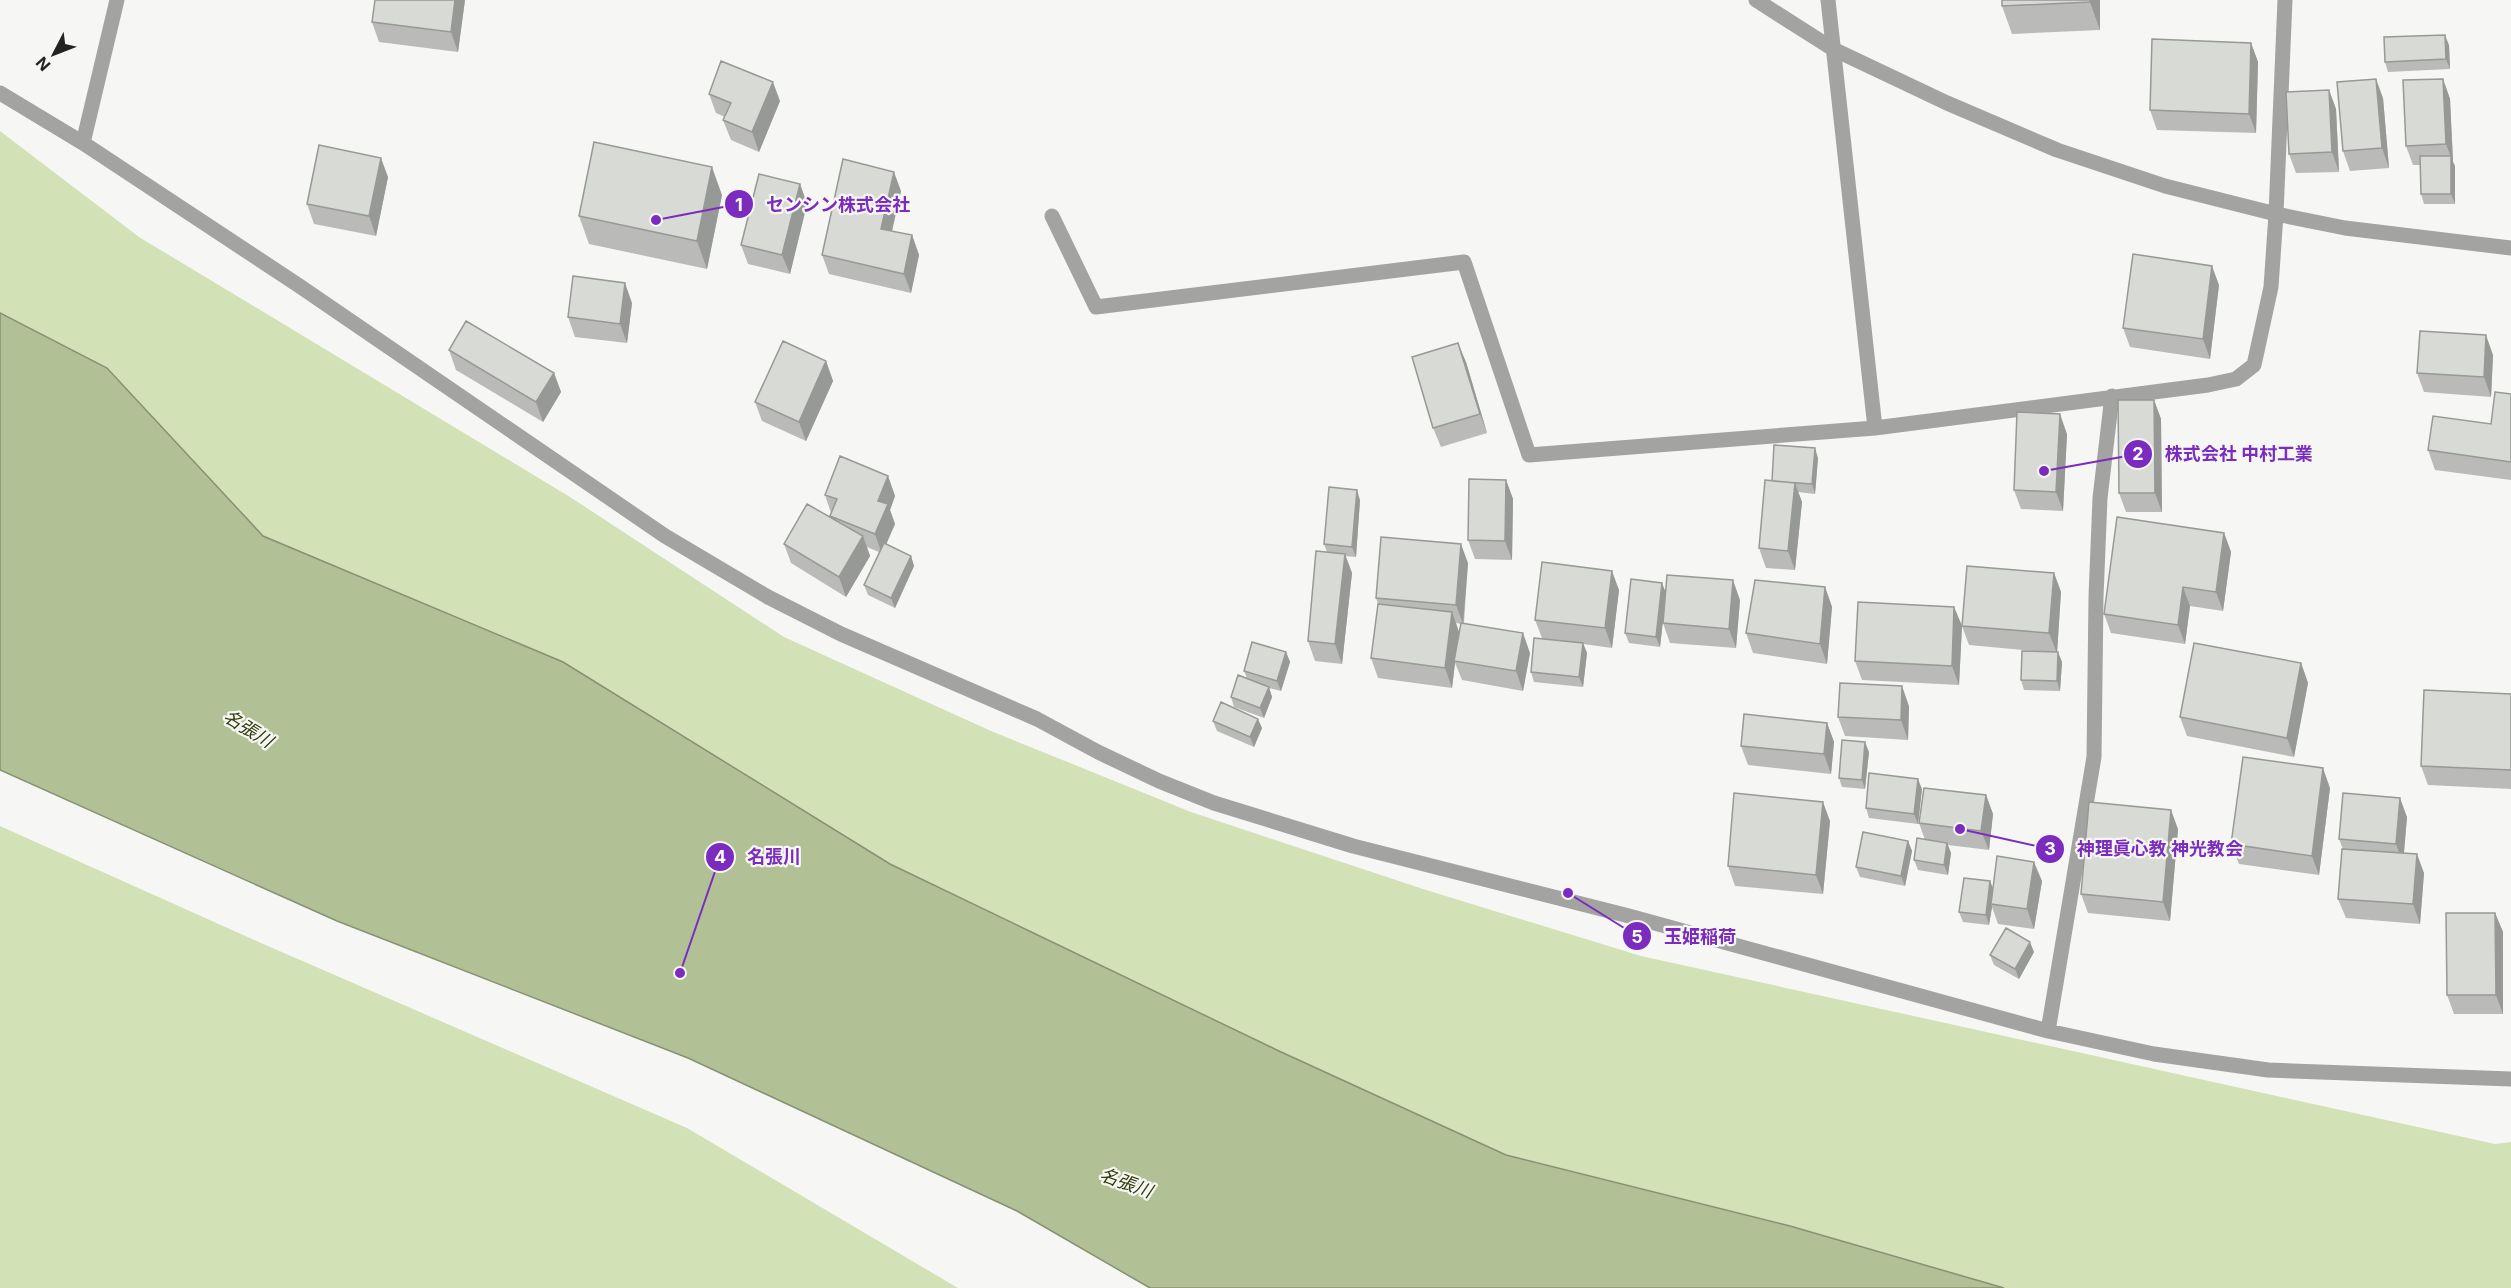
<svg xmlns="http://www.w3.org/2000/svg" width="2511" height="1288" font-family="Inter,'Noto Sans JP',sans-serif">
  <rect width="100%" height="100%" fill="#f6f7f4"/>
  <path fill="#d3e1b6" d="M0,131L139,237L570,497L784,637L991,731L1191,812L1423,889L1641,956L2495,1144L2511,1142V1288H2004L1790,1226L1506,1155L1279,1051L890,864L563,662L263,536L107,368L0,313Z
    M0,826L261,943L687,1128L958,1288H0Z"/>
  <path fill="#b2c096" stroke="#879173" stroke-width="1.5" d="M0,313L107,368L263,536L563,662L890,864L1279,1051L1506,1155L1790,1226L2004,1288H1150L1017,1211L688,1058L337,921L0,770Z"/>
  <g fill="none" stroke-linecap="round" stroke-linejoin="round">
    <path stroke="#a3a3a2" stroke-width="15" d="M1756,0L1833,49L1947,103L2057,150L2165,186L2276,214L2345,228L2511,248
      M1828,0L1875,428
      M0,93L83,143L298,285L665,536L768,597L841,634L1037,719L1098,752L1159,781L1214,803L1353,846L1629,916L2048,1031L2154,1054L2268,1070L2511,1079
      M83,143L117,0
      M1052,216L1096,307L1464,262L1529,455L1875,428L2208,385L2236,379L2254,365L2271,287L2276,214L2285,0
      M2048,1031L2094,757L2096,597L2100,498L2112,396"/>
  </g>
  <path fill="#babbb8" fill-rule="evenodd" d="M465,0L458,52L379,42L372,22Z
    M2002,0H2100V30L2012,34L2002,6Z
    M2251,43L2258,62L2256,133L2157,130L2150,110Z
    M2449,45L2450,69L2388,72L2385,62Z
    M2443,79L2450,99L2453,162L2455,166V204H2424L2421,194L2420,165H2413L2406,146Z
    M2329,90L2336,109L2339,172L2296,173L2289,154Z
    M709,94L780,101L759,152L731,140L723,120L725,117L716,113Z
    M2383,98L2389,168L2350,171L2343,151Z
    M388,177L376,236L314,224L307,204Z
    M800,184L807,204L790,274L748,264L741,245Z
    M901,191L892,231L912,235L919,255L911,293L829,274L822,255Z
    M722,195L707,269L589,244L579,216Z
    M2219,285L2210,359L2130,347L2123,328Z
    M632,303L627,343L575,337L568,317Z
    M449,350L554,373L561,392L543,422L456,370Z
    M2493,355L2491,397L2424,392L2417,373Z
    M826,361L833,381L806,441L762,421L755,402Z
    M1466,362L1487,433L1441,447L1433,428Z
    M2511,394V480L2435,470L2428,450L2491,424Z
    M2154,400L2161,419L2162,512H2126L2119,493Z
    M2067,434L2063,511L2021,509L2014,490Z
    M1818,458L1815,494L1798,492L1802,502L1795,570L1766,568L1759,548L1772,481Z
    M888,476L895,496L890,510L895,524L886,544L911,556L914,566L895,608L868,595L864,585L879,552L867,547L870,556L846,597L791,563L784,544L831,518L830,516L831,513L825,495Z
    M1506,480L1513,499L1512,560L1475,559L1468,540Z
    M1360,500L1356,557L1345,556L1352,573L1342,664L1315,661L1308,641L1327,552L1324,544Z
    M2224,533L2231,552L2223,611L2190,606L2185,644L2111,633L2104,614Z
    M1468,563L1464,623L1530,653L1523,691L1462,680L1455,663L1452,688L1378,678L1371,658L1378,604L1376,598ZM1456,623L1461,624L1458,641L1459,632Z
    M2054,573L2061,592L2057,652L2062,662L2060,691L2024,690L2021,680L2045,652L1969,645L1962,626Z
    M1825,587L1832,607L1827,664L1753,653L1746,633Z
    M1619,590L1612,648L1583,644L1587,653L1583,687L1534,682L1531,672L1542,638L1535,620Z
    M1666,592L1740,600L1736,648L1670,643L1663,623L1665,604L1660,647L1629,643L1625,633Z
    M1954,607L1962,626L1959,685L1862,680L1855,661Z
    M1286,652L1290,662L1281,691L1269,688L1272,697L1264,718L1234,707L1231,697L1247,678L1244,671Z
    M2301,663L2308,683L2294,757L2187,736L2180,717Z
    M2511,694V789L2428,785L2421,766Z
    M1909,706L1908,740L1845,736L1838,717Z
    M1213,721L1262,728L1254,747L1217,731Z
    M1827,723L1834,742L1831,774L1748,765L1741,746Z
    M1869,752L1865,789L1842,787L1839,778Z
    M2330,788L2319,875L2239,864L2231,844Z
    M1922,789L1918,824L1869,818L1866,808Z
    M1986,795L1993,814L1989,850L1948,845L1951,853L1948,875L1918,870L1914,860L1925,840L1919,823Z
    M2407,817L2404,853L2424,873L2420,924L2346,918L2338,899L2343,849L2339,839Z
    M1830,821L1823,894L1735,886L1728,866Z
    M2178,829L2170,921L2088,913L2081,894Z
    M1908,841L1912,851L1905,886L1860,877L1856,867Z
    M1990,881L1993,889L2042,881L2034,929L1998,924L1992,907L1989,925L1963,922L1959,912Z
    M2495,913L2503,932V1014H2454L2447,995Z
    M2034,952L2019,979L1994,965L1990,955Z"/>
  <path fill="#979996" d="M455,0H465L458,52L451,32Z
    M2090,0H2100V30L2090,2Z
    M2445,35L2449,45L2450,69L2446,59Z
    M2251,43L2258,62L2256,133L2249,114Z
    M2376,79L2383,98L2389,168L2382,148Z
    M2443,79L2450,99L2453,162L2455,166V204L2451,194V157L2446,144Z
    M773,82L780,101L759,152L752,132Z
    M2329,90L2336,109L2339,172L2332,152Z
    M381,158L388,177L376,236L369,216Z
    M712,167L722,195L707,269L697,241Z
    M894,172L901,191L888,248L881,229Z
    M800,184L807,204L790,274L782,255Z
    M912,235L919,255L911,293L904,274Z
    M2212,266L2219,285L2210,359L2203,339Z
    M625,283L632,303L627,343L620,324Z
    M2486,335L2493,355L2491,397L2484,377Z
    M1458,343L1466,362L1487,433L1480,414Z
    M826,361L833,381L806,441L799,422Z
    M554,373L561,392L543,422L536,402Z
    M2154,400L2161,419L2162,512L2155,493Z
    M2060,414L2067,434L2063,511L2056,492Z
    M1815,448L1818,458L1815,494L1812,484Z
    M888,476L895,496L890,510L895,524L882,554L875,534L878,501Z
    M1506,480L1513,499L1512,560L1505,541Z
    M1795,483L1802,502L1795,570L1788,551Z
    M1357,490L1360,500L1356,557L1352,547Z
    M2224,533L2231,552L2223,611L2216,592Z
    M863,536L870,556L846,597L839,577Z
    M1461,544L1468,563L1463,624L1456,605Z
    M1345,554L1352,573L1342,664L1335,644Z
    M911,556L914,566L895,608L891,598Z
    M1612,571L1619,590L1612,648L1605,628Z
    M2054,573L2061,592L2057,653L2049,633Z
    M1733,580L1740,600L1736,648L1729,629Z
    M1662,583L1666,593L1660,647L1656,637Z
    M1825,587L1832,607L1827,664L1820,644Z
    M2183,587L2190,606L2185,644L2178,625Z
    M1954,607L1962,626L1959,685L1952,666Z
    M1452,612L1459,632L1455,661H1454L1455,663L1452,688L1445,668Z
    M1523,633L1530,653L1523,691L1516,671Z
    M1583,643L1587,653L1583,687L1579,677Z
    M1286,652L1290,662L1281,691L1277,681Z
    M2058,652L2062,662L2060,691L2057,681Z
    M2301,663L2308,683L2294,757L2287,738Z
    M1902,686L1909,706L1908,740L1901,720Z
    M1269,687L1272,697L1264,718L1260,708Z
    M1258,719L1262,728L1254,747L1250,737Z
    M1827,723L1834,742L1831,774L1824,754Z
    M1865,742L1869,752L1865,789L1862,780Z
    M2323,768L2330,788L2319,875L2312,856Z
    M1918,779L1922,789L1918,824L1914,814Z
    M1986,795L1993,814L1989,850L1981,831Z
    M2400,798L2407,817L2403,863L2396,844Z
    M1823,802L1830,821L1823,894L1816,875Z
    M2171,810L2178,829L2170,921L2163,902Z
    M1908,841L1912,851L1905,886L1901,876Z
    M1947,843L1951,853L1948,875L1944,865Z
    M2417,854L2424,873L2420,924L2413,904Z
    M2034,862L2042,881L2034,929L2027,909Z
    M1990,881L1994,891L1991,904L1992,907L1989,925L1986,915Z
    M2495,913L2503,932V1014L2496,995Z
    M2030,942L2034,952L2019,979L2015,969Z"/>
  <path fill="#d8dad6" stroke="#979996" stroke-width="1.5" d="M375,0H455L451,32L372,22Z
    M2002,0H2090V2L2002,6Z
    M2445,35L2446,59L2385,62L2384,37Z
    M2152,39L2251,43L2249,114L2150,110Z
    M721,61L773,82L752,132L723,120L731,103L709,94Z
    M2376,79L2382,148L2343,151L2337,82Z
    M2443,79L2446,144L2406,146L2403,80Z
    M2329,90L2332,152L2289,154L2286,92Z
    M594,142L712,167L697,241L579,216Z
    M319,145L381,158L369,216L307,204Z
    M2420,156H2451V194H2421Z
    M843,159L894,172L881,229L912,235L904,274L822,255Z
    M759,174L800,184L782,255L741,245Z
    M2133,254L2212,266L2203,339L2123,328Z
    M573,276L625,283L620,324L568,317Z
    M466,321L554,373L536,402L449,350Z
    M2420,331L2486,335L2484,377L2417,373Z
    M783,341L826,361L799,422L755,402Z
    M1458,343L1480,414L1433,428L1412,357Z
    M2495,392L2511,394V462L2428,450L2433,416L2491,424Z
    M2118,400H2154L2155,493H2119Z
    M2017,412L2060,414L2056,492L2014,490Z
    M1774,445L1815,448L1812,484L1772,481Z
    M840,456L888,476L878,501L888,504L875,534L830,516L837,499L825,495Z
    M1469,479L1506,480L1505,541L1468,540Z
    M1765,480L1795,483L1788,551L1759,548Z
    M1329,487L1357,490L1352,547L1324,544Z
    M807,504L863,536L839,577L784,544Z
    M2117,517L2224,533L2216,592L2183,587L2178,625L2104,614Z
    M1381,537L1461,544L1456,605L1376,598Z
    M884,543L911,556L891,598L864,585Z
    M1316,551L1345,554L1335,644L1308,641Z
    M1542,562L1612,571L1605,628L1535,620Z
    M1967,566L2054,573L2049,633L1962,626Z
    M1667,575L1733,580L1729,629L1663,623Z
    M1631,579L1662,583L1656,637L1625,633Z
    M1755,580L1825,587L1820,644L1746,633Z
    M1858,602L1954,607L1952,666L1855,661Z
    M1378,604L1452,612L1445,668L1371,658Z
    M1461,623L1523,633L1516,671L1454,661Z
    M1534,638L1583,643L1579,677L1531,672Z
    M1252,642L1286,652L1277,681L1244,671Z
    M2194,643L2301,663L2287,738L2180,717Z
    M2022,651L2058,652L2057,681L2021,680Z
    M1238,675L1269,687L1260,708L1231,697Z
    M1840,683L1902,686L1901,720L1838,717Z
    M2424,690L2511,694V770L2421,766Z
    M1221,702L1258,719L1250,737L1213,721Z
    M1744,714L1827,723L1824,754L1741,746Z
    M1842,740L1865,742L1862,780L1839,778Z
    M2243,757L2323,768L2312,856L2231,844Z
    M1869,773L1918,779L1914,814L1866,808Z
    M1924,788L1986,795L1981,831L1919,823Z
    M1734,793L1823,802L1816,875L1728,866Z
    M2343,793L2400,798L2396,844L2339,839Z
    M2089,802L2171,810L2163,902L2081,894Z
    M1863,832L1908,841L1901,876L1856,867Z
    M1917,838L1947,843L1944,865L1914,860Z
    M2342,849L2417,854L2413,904L2338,899Z
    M1997,856L2034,862L2027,909L1991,904Z
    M1964,878L1990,881L1986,915L1959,912Z
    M2446,913H2495L2496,995H2447Z
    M2006,928L2030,942L2015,969L1990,955Z"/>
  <g text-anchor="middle" stroke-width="4.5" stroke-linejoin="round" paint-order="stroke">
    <g font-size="18" font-style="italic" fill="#2f3b09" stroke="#f6f7f4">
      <text transform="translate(248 729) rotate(32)" y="6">名張川</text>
      <text transform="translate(1126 1183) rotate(20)" y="6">名張川</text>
    </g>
  </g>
  <path fill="none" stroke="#7b2cbf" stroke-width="2" d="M656 220L739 204M2044 471L2138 454M1960 829L2050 849M680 973L720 857M1568 893L1637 936"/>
  <g fill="#7b2cbf" stroke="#f6f7f4" stroke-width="2">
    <circle cx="656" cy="220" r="6"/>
    <circle cx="2044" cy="471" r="6"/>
    <circle cx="1960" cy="829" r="6"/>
    <circle cx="680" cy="973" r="6"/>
    <circle cx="1568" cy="893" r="6"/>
    <circle cx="739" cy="204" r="15"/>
    <circle cx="2138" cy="454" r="15"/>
    <circle cx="2050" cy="849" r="15"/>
    <circle cx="720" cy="857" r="15"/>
    <circle cx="1637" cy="936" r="15"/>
  </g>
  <g font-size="18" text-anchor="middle" font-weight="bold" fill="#fff">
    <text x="739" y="211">1</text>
    <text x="2138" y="460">2</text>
    <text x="2050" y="855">3</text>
    <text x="720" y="863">4</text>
    <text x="1637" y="943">5</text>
  </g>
  <g font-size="18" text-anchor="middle" font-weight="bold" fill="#7b2cbf" stroke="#f6f7f4" stroke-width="4.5" stroke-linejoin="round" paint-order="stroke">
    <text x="838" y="211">センシン株式会社</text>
    <text x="2239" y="460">株式会社 中村工業</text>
    <text x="2160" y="855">神理眞心教 神光教会</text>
    <text x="774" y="863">名張川</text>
    <text x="1700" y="943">玉姫稲荷</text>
  </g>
  <g transform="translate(54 54) rotate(228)" stroke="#f6f7f4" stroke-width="4.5" paint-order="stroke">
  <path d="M0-4.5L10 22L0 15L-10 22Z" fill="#232322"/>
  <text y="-9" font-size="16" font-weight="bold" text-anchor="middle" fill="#232322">N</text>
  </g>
</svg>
